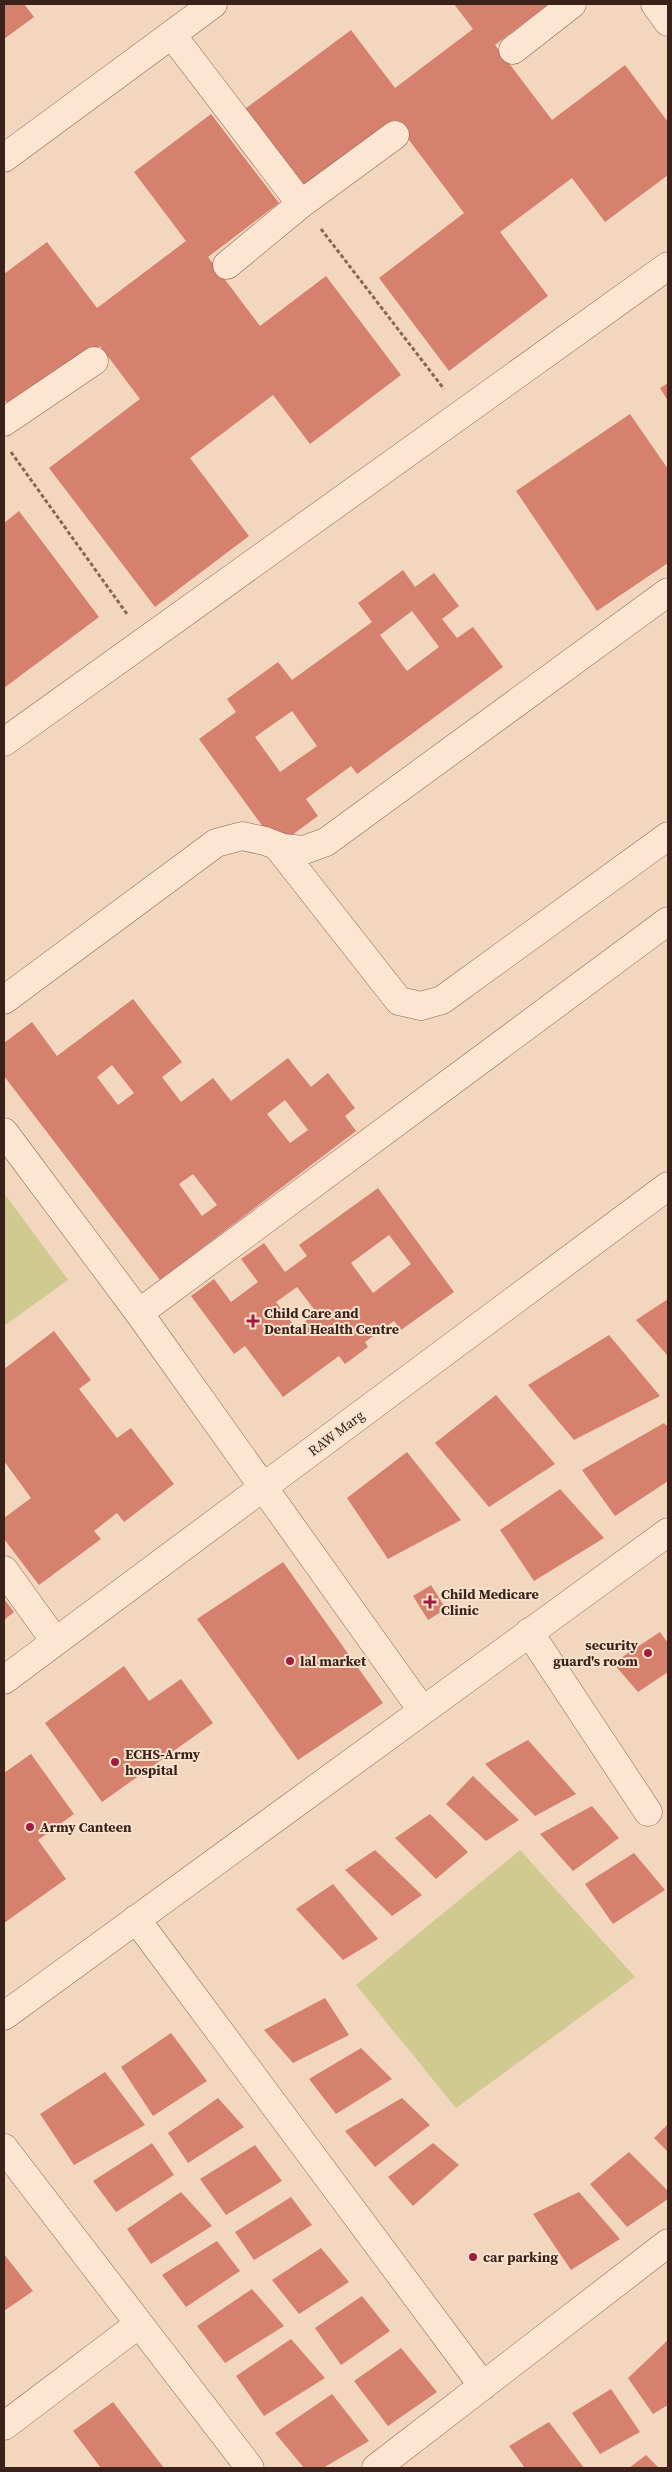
<svg xmlns="http://www.w3.org/2000/svg" width="672" height="2472" font-family="'Source Serif 4',serif">
  <rect width="100%" height="100%" fill="#f2d6bd"/>
  <path fill="#d1ca90" d="M4,1193L68,1280L4,1326Z
    M520,1850L635,1977L456,2108L356,1985Z"/>
  <path fill="#d5816e" fill-rule="evenodd" d="M4,4H24L34,17L4,39Z
    M454,4H549L495,45L552,120L625,65L668,122V175L605,222L572,178L500,232L548,296L449,371L379,278L464,213L394,120L304,187L245,109L351,30L395,88L473,29Z
    M211,114L279,203L208,257L260,326L326,276L401,375L310,444L273,395L190,458L249,536L155,607L49,468L140,399L100,346L13,411L4,399V274L47,242L97,308L186,241L134,172Z
    M668,383V401L660,388Z
    M630,414L668,469V563L597,611L516,491Z
    M19,511L99,617L4,688V523Z
    M403,570L415,587L434,573L459,606L442,619L457,638L473,627L503,667L357,774L351,766L306,799L318,816L277,846L199,739L236,712L227,699L278,662L292,680L372,622L358,603ZM412,611L439,647L407,671L380,635ZM292,711L317,746L280,772L255,737Z
    M133,999L182,1062L162,1077L181,1102L213,1078L231,1101L288,1058L311,1087L328,1073L355,1108L345,1116L356,1131L160,1280L4,1076V1043L32,1022L57,1056ZM112,1065L134,1093L118,1105L97,1077ZM285,1100L308,1130L290,1143L267,1114ZM193,1174L217,1205L202,1216L179,1184Z
    M378,1188L454,1292L401,1330L394,1321L365,1342L368,1347L345,1364L339,1356L283,1397L245,1346L234,1354L191,1296L214,1279L231,1302L258,1282L241,1259L264,1243L285,1272L307,1256L299,1245ZM389,1235L411,1264L373,1293L351,1263ZM297,1287L317,1313L296,1328L276,1302Z
    M668,1299V1356L636,1320Z
    M54,1331L91,1380L79,1389L117,1438L131,1428L174,1484L124,1522L117,1513L94,1531L101,1539L39,1585L4,1539V1518L31,1498L4,1461V1369Z
    M609,1335L660,1396L574,1440L528,1385Z
    M496,1395L555,1464L489,1507L435,1443Z
    M664,1423L668,1427V1481L615,1516L582,1470Z
    M407,1452L461,1520L388,1559L347,1498Z
    M560,1489L604,1538L534,1581L500,1530Z
    M283,1562L383,1703L298,1760L197,1619Z
    M431,1585L446,1609L428,1620L413,1596Z
    M4,1599L14,1612L4,1620Z
    M660,1632L668,1643V1672L638,1692L613,1663Z
    M124,1666L149,1701L181,1679L213,1723L102,1802L45,1723Z
    M528,1740L576,1794L535,1816L485,1764Z
    M31,1754L74,1814L38,1840L66,1879L4,1923V1773Z
    M473,1776L519,1820L486,1841L446,1804Z
    M592,1806L619,1838L573,1871L540,1834Z
    M430,1814L468,1852L436,1879L395,1838Z
    M375,1850L422,1895L392,1916L345,1870Z
    M634,1853L665,1890L613,1924L585,1884Z
    M333,1884L378,1939L343,1960L296,1909Z
    M325,1998L349,2035L293,2063L264,2030Z
    M171,2033L207,2081L153,2116L121,2067Z
    M361,2048L392,2079L336,2114L309,2079Z
    M105,2072L145,2125L74,2165L40,2114Z
    M218,2098L244,2127L188,2163L168,2133Z
    M402,2098L430,2125L375,2167L345,2131Z
    M668,2124V2152L654,2138Z
    M152,2143L174,2175L116,2212L93,2181Z
    M433,2143L459,2165L413,2206L388,2177Z
    M255,2145L282,2181L226,2215L200,2179Z
    M629,2152L668,2191V2199L627,2227L590,2184Z
    M181,2192L212,2226L151,2264L127,2229Z
    M579,2192L620,2239L571,2270L533,2214Z
    M291,2197L312,2225L254,2260L235,2232Z
    M217,2241L240,2271L186,2307L162,2275Z
    M321,2248L349,2282L299,2314L272,2280Z
    M4,2254L33,2291L4,2311Z
    M252,2289L284,2326L225,2363L197,2326Z
    M362,2296L390,2331L341,2365L315,2328Z
    M291,2339L325,2378L264,2416L236,2376Z
    M667,2341L668,2405L653,2414L628,2378Z
    M401,2348L437,2392L388,2426L354,2381Z
    M611,2389L640,2432L600,2454L572,2413Z
    M332,2394L369,2441L323,2468H304L275,2433Z
    M113,2402L164,2468H101L73,2431Z
    M549,2422L584,2468H525L509,2446Z
    M646,2455L659,2468H629Z"/>
  <g fill="none" stroke-linecap="round" stroke-linejoin="round">
    <g stroke="#8c6554" stroke-width="29">
      <path id="minor" d="M655,4L668,22
        M172,35L301,204
        M513,50L572,4
        M4,158L213,4
        M227,265L301,204L395,135
        M4,422L94,361
        M4,742L668,266
        M278,847L399,1001L421,1006L442,1000L668,836
        M4,1000L216,843L242,836L265,841L283,848L304,850L326,842L668,592
        M4,1132L139,1313L422,1710
        M139,1313L668,921
        M4,1570L55,1641
        M529,1632L648,1812
        M4,1680L668,1186
        M136,1919L483,2386
        M4,2016L668,1532
        M4,2148L250,2468
        M4,2426L139,2324
        M376,2468L668,2243"/>
    </g>
    <path stroke="#8c6554" stroke-width="3" stroke-dasharray="4 2.5" stroke-linecap="butt" d="M321,229L444,389
      M11,452L127,614"/>
    <use href="#minor" stroke="#fce5d1" stroke-width="28"/>
  </g>
  <g fill="#a21d3d" stroke="#f9e2cd" stroke-width="2">
    <path d="M250.5 1313.5h5v5h5v5h-5v5h-5v-5h-5v-5h5z"/>
    <path d="M427.5 1594.5h5v5h5v5h-5v5h-5v-5h-5v-5h5z"/>
    <circle cx="648" cy="1653" r="5"/>
    <circle cx="290" cy="1661" r="5"/>
    <circle cx="115" cy="1762" r="5"/>
    <circle cx="30" cy="1827" r="5"/>
    <circle cx="473" cy="2257" r="5"/>
  </g>
  <g text-anchor="middle" stroke-width="4" stroke-linejoin="round" paint-order="stroke">
    <g font-size="14" font-weight="bold" fill="#3a221a" stroke="#f9e2cd" text-anchor="start">
      <text x="264" y="1318">Child Care and<tspan x="264" dy="16">Dental Health Centre</tspan></text>
      <text x="441" y="1599">Child Medicare<tspan x="441" dy="16">Clinic</tspan></text>
      <text x="638" y="1650" text-anchor="end">security<tspan x="638" dy="16">guard's room</tspan></text>
      <text x="300" y="1666">lal market</text>
      <text x="125" y="1759">ECHS-Army<tspan x="125" dy="16">hospital</tspan></text>
      <text x="40" y="1832">Army Canteen</text>
      <text x="483" y="2262">car parking</text>
    </g>
    <g font-size="14" fill="#3a221a" stroke="#f9e2cd">
      <text transform="translate(336 1433) rotate(-37)" y="5">RAW Marg</text>
    </g>
  </g>
  <rect width="672" height="2472" fill="none" stroke="#3a221a" stroke-width="10"/>
</svg>
